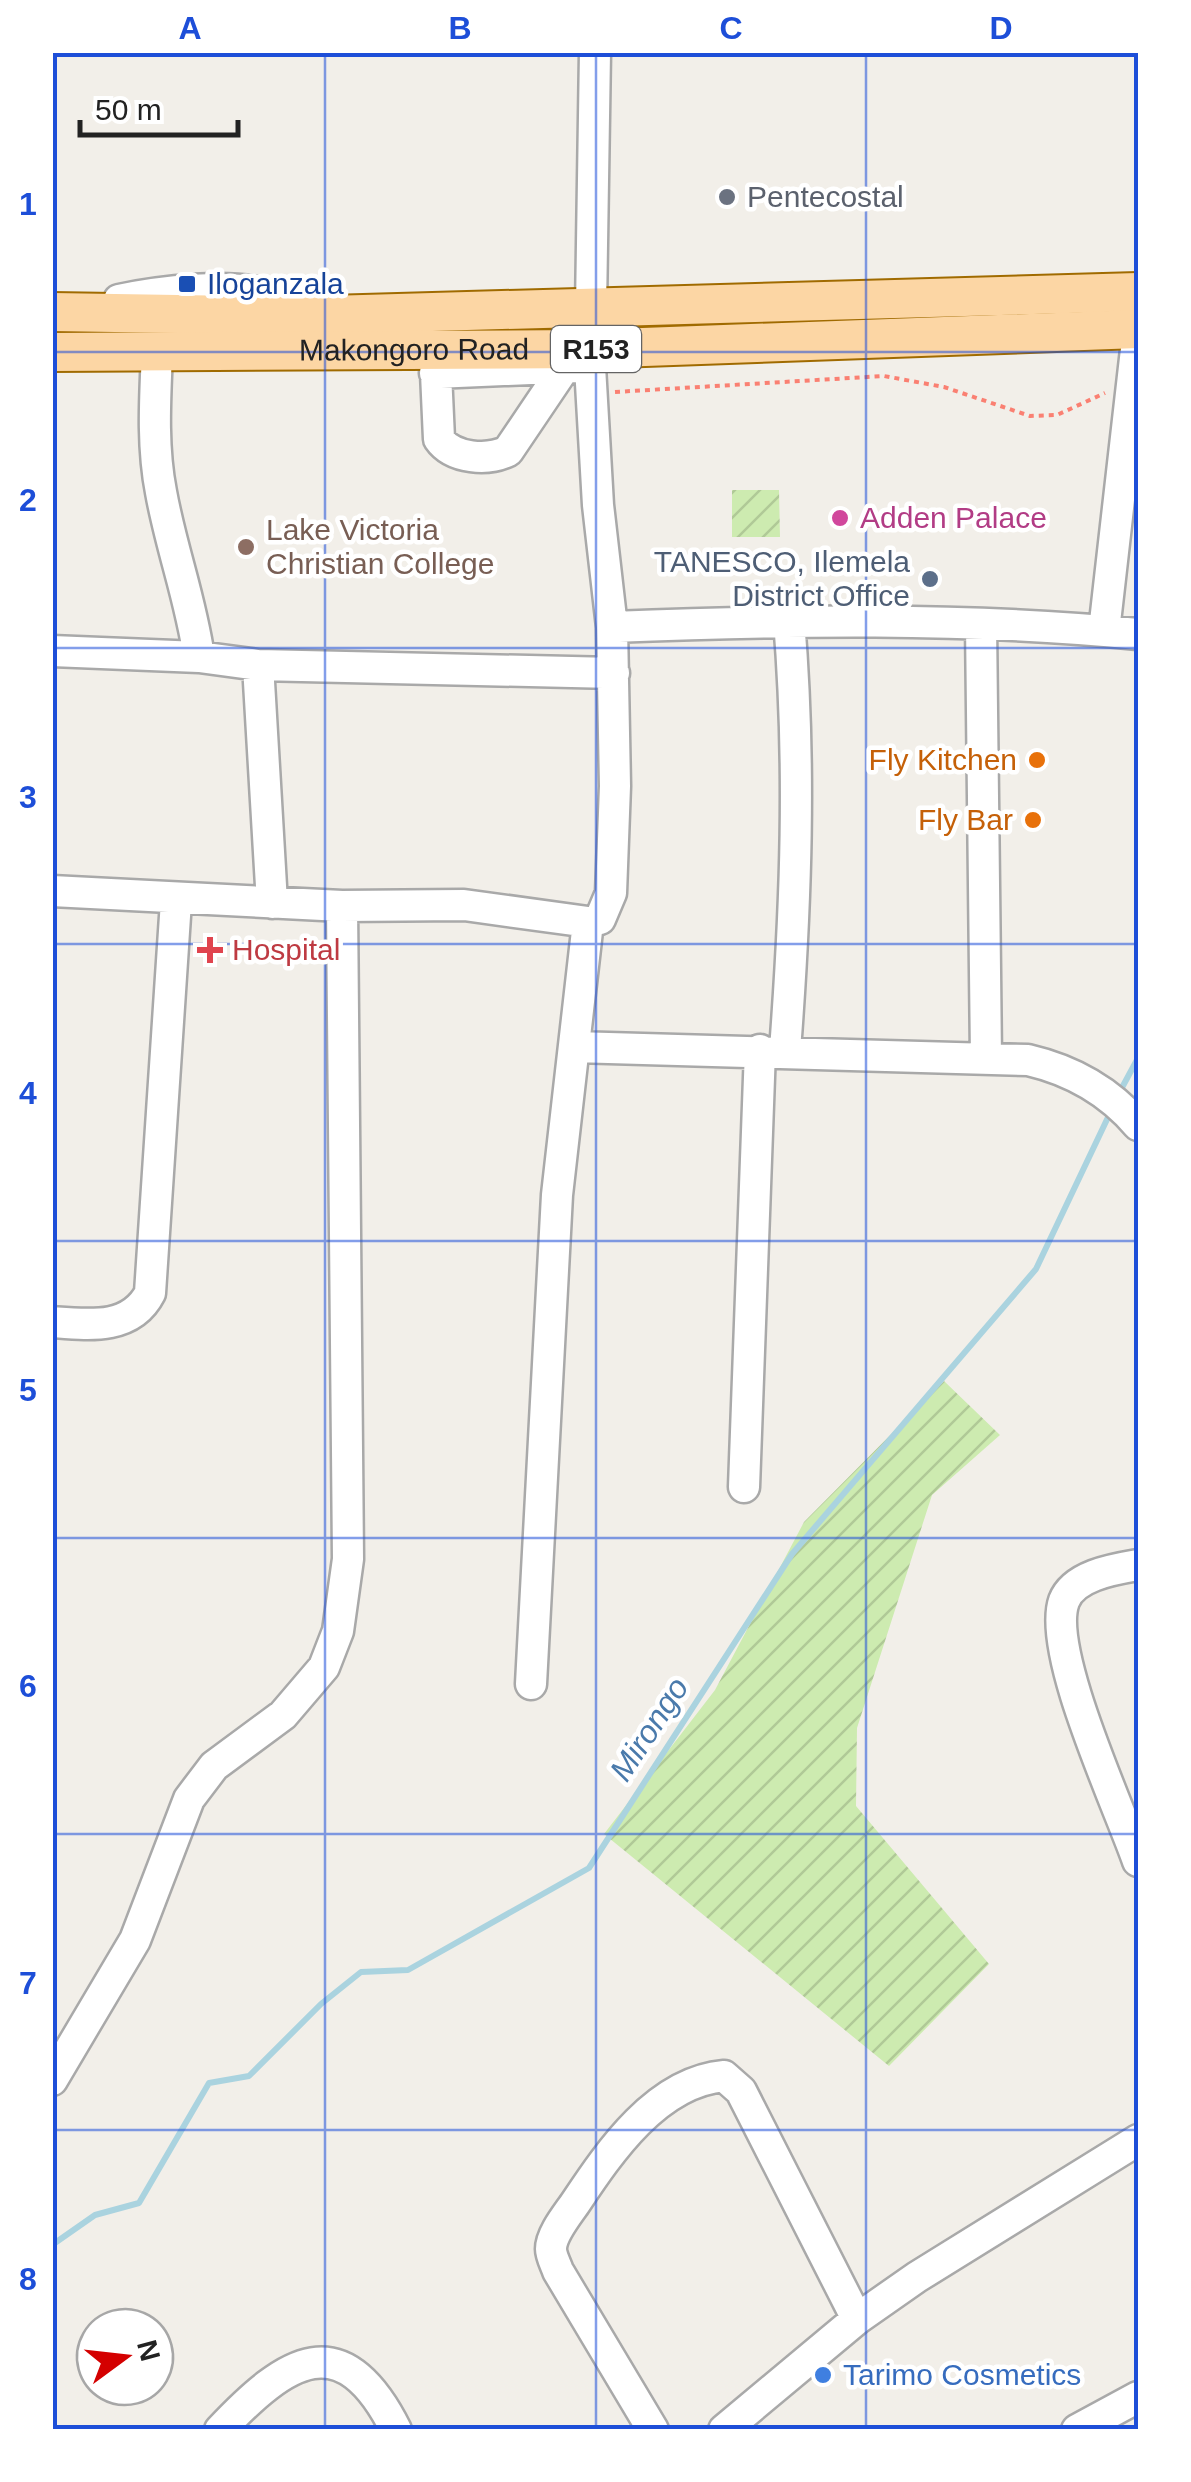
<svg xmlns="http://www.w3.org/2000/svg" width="1191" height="2482" font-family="Helvetica,sans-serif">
  <defs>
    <pattern id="garden-furrows" width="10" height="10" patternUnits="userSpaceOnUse" patternTransform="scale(2.5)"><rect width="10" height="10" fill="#cdebb0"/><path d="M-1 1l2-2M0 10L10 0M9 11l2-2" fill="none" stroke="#b0c997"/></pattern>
  </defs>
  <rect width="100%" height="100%" fill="#f2efe9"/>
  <path fill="url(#garden-furrows)" d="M732,490H779L780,537H732Z
    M944,1381L1000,1435L932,1495L857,1728L856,1806L989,1964L889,2066L604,1834L715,1690L804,1522Z"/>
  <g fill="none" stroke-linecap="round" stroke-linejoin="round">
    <path stroke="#aad3df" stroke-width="6" d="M1118,1095L1138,1058
      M52,2245L95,2215L139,2203L209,2083L249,2076L321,2004L361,1972L408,1970L589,1868L792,1554L1036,1269L1111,1111"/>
    <g stroke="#a9a9a9" stroke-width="35">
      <path id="minor" d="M119,300C156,292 234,282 270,296C279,300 287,309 294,316
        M591,308L595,52
        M435,351L439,439C453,459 488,461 508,451L564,368
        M157,353C155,399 152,446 161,492C171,548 191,600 199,657
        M435,373L577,367
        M981,624L986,1058
        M612,627C788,620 963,617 1138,634
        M1104,631L1138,332
        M52,651L199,657L258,665L614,673
        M258,665L272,903
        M52,891L342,906L464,905L588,922L600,919L611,893L615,786L612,627L598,505L589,349
        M574,1047L1028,1060C1071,1070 1109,1091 1138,1125
        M785,1050C796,905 801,765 789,620
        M52,1322C90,1325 131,1330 150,1293L176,901
        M744,1487L760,1050
        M1138,1565C1115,1569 1074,1575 1064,1601C1046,1651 1119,1806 1138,1861
        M531,1684L557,1195L588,922
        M52,2080L135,1940L189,1799L214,1766L283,1715L324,1667L338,1631L348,1559L342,906
        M220,2430C286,2360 342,2322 396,2430
        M653,2430L558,2271C556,2265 551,2256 551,2249C551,2234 568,2214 576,2202C610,2151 657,2082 724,2076L741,2091L857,2319
        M724,2430L857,2319L917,2277L1138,2140
        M1077,2430L1138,2397"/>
    </g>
    <g stroke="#a06b00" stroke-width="42">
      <g id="major">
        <path d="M52,312L294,316L1138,292"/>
        <path id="s1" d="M52,352L589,349L1138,329"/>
      </g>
    </g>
    <path stroke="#fa8072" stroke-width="4" stroke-dasharray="5 5" stroke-linecap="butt" d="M615,392L884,376L944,387L1030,416L1057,415L1105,393"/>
    <use href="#minor" stroke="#fff" stroke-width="30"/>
    <use href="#major" stroke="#fcd6a4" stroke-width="38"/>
  </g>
  <path fill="none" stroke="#1d4ed8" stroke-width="2.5" stroke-opacity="0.55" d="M325,52V2430M596,52V2430M866,52V2430M52,352H1138M52,648H1138M52,944H1138M52,1241H1138M52,1538H1138M52,1834H1138M52,2130H1138"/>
  <circle fill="#6b7280" stroke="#fff" stroke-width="4" cx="727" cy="197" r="10"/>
  <rect fill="#1a4fb4" stroke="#fff" stroke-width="4" x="177" y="274" width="20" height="20" rx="5"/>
  <circle fill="#d1479c" stroke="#fff" stroke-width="4" cx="840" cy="518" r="10"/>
  <circle fill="#8d6e63" stroke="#fff" stroke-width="4" cx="246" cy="547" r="10"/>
  <circle fill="#5c6f8a" stroke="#fff" stroke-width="4" cx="930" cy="579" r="10"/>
  <g fill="#e8710a" stroke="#fff" stroke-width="4">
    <circle cx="1037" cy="760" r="10"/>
    <circle cx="1033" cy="820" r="10"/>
  </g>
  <path fill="#e0444e" stroke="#fff" stroke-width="4" d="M205 935h10v10h10v10h-10v10h-10v-10h-10v-10h10z"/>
  <circle fill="#3f7fe0" stroke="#fff" stroke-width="4" cx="823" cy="2375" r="10"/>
  <g text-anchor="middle" stroke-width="9" stroke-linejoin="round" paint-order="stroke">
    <rect fill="#fff" stroke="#646464" stroke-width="2.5" x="551" y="326" width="90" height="46" rx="8"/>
    <g font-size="28" font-weight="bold" fill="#222">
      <text x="596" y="359">R153</text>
    </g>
    <g font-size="30" fill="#5b616d" stroke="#fff" text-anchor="start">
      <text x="747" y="207">Pentecostal</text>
    </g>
    <g font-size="30" fill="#164399" stroke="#fff" text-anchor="start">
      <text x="207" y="294">Iloganzala</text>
    </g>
    <g font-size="30" fill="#222" stroke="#fff">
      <text dy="10" stroke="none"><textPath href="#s1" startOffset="362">Makongoro Road</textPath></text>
    </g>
    <g font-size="30" fill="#b23c85" stroke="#fff" text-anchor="start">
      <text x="860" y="528">Adden Palace</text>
    </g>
    <g font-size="30" fill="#785e54" stroke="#fff" text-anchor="start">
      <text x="266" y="540">Lake Victoria<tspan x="266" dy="34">Christian College</tspan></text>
    </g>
    <g font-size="30" fill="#4e5e75" stroke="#fff" text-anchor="end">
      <text x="910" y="572">TANESCO, Ilemela<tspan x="910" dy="34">District Office</tspan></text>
    </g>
    <g font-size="30" fill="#c56008" stroke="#fff" text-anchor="end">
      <text x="1017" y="770">Fly Kitchen</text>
      <text x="1013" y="830">Fly Bar</text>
    </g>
    <g font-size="30" fill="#be3a42" stroke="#fff" text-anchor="start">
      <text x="232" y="960">Hospital</text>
    </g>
    <g font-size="30" fill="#366cbe" stroke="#fff" text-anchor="start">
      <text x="843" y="2385">Tarimo Cosmetics</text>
    </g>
    <g font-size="32" font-style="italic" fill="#4a7aab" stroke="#fff">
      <text transform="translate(649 1729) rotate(-57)" y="11">Mirongo</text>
    </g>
  </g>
  <rect width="1191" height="2482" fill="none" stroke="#ffffff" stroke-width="110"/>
  <g transform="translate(125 2357) rotate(75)"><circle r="48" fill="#ffffff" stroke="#a7a7a7" stroke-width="2.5"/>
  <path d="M0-8L18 38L0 25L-18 38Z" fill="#d40000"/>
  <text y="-15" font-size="28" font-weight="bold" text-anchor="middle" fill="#222222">N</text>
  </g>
  <path d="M80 120v15h158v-15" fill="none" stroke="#222222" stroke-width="5"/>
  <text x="95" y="120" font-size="30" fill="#222222" stroke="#ffffff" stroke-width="8" paint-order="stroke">50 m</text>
  <rect x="55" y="55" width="1081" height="2372" fill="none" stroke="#1d4ed8" stroke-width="4"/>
  <g font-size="32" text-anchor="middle" font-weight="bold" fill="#1d4ed8">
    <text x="190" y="39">A</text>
    <text x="460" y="39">B</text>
    <text x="731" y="39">C</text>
    <text x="1001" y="39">D</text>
    <text x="28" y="215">1</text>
    <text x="28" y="511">2</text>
    <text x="28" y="808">3</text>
    <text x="28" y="1104">4</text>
    <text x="28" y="1401">5</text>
    <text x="28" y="1697">6</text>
    <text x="28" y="1994">7</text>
    <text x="28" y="2290">8</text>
  </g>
</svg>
